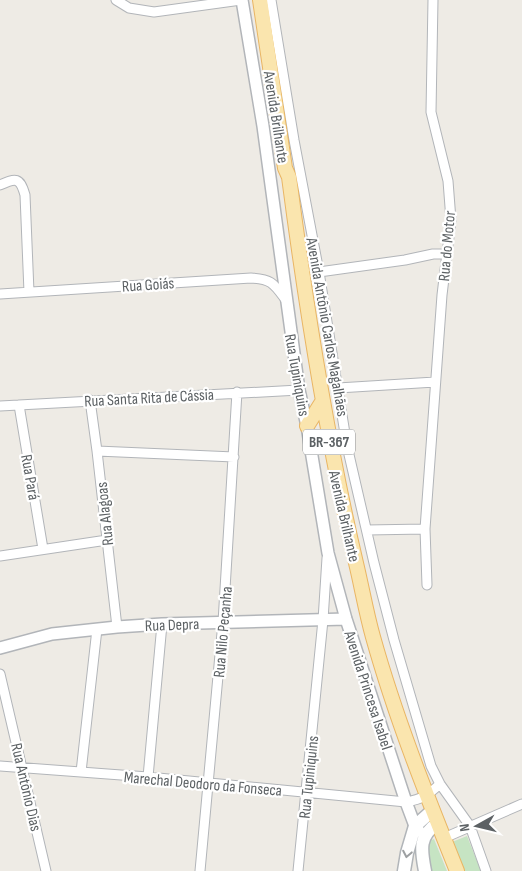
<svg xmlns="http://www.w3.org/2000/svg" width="522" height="871" font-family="'Sofia Sans Condensed',sans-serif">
  <rect width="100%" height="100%" fill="#eeebe5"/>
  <path fill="#c6e4c3" d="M467,836L481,871H463L452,842Z
    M434,839L447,871H432L428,862L425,845L429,841Z"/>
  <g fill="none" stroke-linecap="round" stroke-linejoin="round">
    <g stroke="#b2b5b9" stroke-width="11">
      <path id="minor" d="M116,0L129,8L154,12L241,0
        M271,0L294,140L319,272L347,446L374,563L394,640L431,766L440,784L470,826L486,871
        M0,185C16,178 20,177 25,195L29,292
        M319,272L405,260L433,254H446
        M0,294L251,278C272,279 274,284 286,300
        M338,388L435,382
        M90,400L97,451L117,627
        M19,405L43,549
        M0,406L299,390
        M97,451L234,457
        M367,530L425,529
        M0,556L107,540
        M427,585L425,529L442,295L451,220L448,181L431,112L433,0
        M0,674L46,871
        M0,766L148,777L406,802C423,799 428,795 440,784
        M81,772L97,629
        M148,777L162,624
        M444,838L522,804
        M200,871L223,622L237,392
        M298,871L323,620L327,558"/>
    </g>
    <g stroke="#b2b5b9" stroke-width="14">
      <path id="tertiary" d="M242,0L263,126L299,390L307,426L328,553L346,619L406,802L415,826L419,831
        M0,648L52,634L117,627L162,624L346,619"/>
    </g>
    <g stroke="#b1b5b9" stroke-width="15">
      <path id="secondary" d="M404,871L407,853L415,826L433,810
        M425,871C421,850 418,836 438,823"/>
    </g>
    <g stroke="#e9b563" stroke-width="16">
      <path id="primary" d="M260,0L285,168L289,177C306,307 326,436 356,563C362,588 366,612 373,637C395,716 426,794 457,871
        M307,426L322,402"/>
    </g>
    <use href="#minor" stroke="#fff" stroke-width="9"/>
    <use href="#tertiary" stroke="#fff" stroke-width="11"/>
    <use href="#secondary" stroke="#fff" stroke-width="12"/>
    <use href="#primary" stroke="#fae5ae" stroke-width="14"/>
  </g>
  <defs><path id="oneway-chevron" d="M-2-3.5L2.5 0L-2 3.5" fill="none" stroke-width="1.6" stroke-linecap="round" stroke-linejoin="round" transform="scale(1.25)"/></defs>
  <use stroke="#9da0a2" href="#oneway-chevron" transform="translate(407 854) rotate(101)"/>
  <g text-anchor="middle" stroke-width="4.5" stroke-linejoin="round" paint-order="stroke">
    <rect fill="#fff" stroke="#8d9092" stroke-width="1" x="303" y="429.5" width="52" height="25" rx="4"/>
    <g font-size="15" font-weight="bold" fill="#5c6164">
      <text x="329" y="447">BR-367</text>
    </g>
    <g font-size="16" fill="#5c6164" stroke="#fff">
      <text transform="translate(277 117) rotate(81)" y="6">Avenida Brilhante</text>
      <text transform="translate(446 246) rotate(-85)" y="6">Rua do Motor</text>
      <text transform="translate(148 284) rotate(-4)" y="6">Rua Goiás</text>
      <text transform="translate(328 327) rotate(80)" y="6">Avenida Antônio Carlos Magalhães</text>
      <text transform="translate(298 375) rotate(80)" y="6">Rua Tupiniquins</text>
      <text transform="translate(149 397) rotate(-3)" y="6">Rua Santa Rita de Cássia</text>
      <text transform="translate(31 477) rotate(80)" y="6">Rua Pará</text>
      <text transform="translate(104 514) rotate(-96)" y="6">Rua Alagoas</text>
      <text transform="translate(345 516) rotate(77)" y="6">Avenida Brilhante</text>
      <text transform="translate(172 624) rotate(-2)" y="6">Rua Depra</text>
      <text transform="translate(222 632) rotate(-85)" y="6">Rua Nilo Peçanha</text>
      <text transform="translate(369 690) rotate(72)" y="6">Avenida Princesa Isabel</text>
      <text transform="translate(308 777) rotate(-84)" y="6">Rua Tupiniquins</text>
      <text transform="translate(203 783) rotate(5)" y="6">Marechal Deodoro da Fonseca</text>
      <text transform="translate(27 787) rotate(77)" y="6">Rua Antônio Dias</text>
    </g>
  </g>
  <g transform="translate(477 826) rotate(262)" stroke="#ffffff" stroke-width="4" paint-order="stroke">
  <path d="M0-4L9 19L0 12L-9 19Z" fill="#5c6164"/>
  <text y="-8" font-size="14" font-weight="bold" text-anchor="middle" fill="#5c6164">N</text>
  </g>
</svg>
